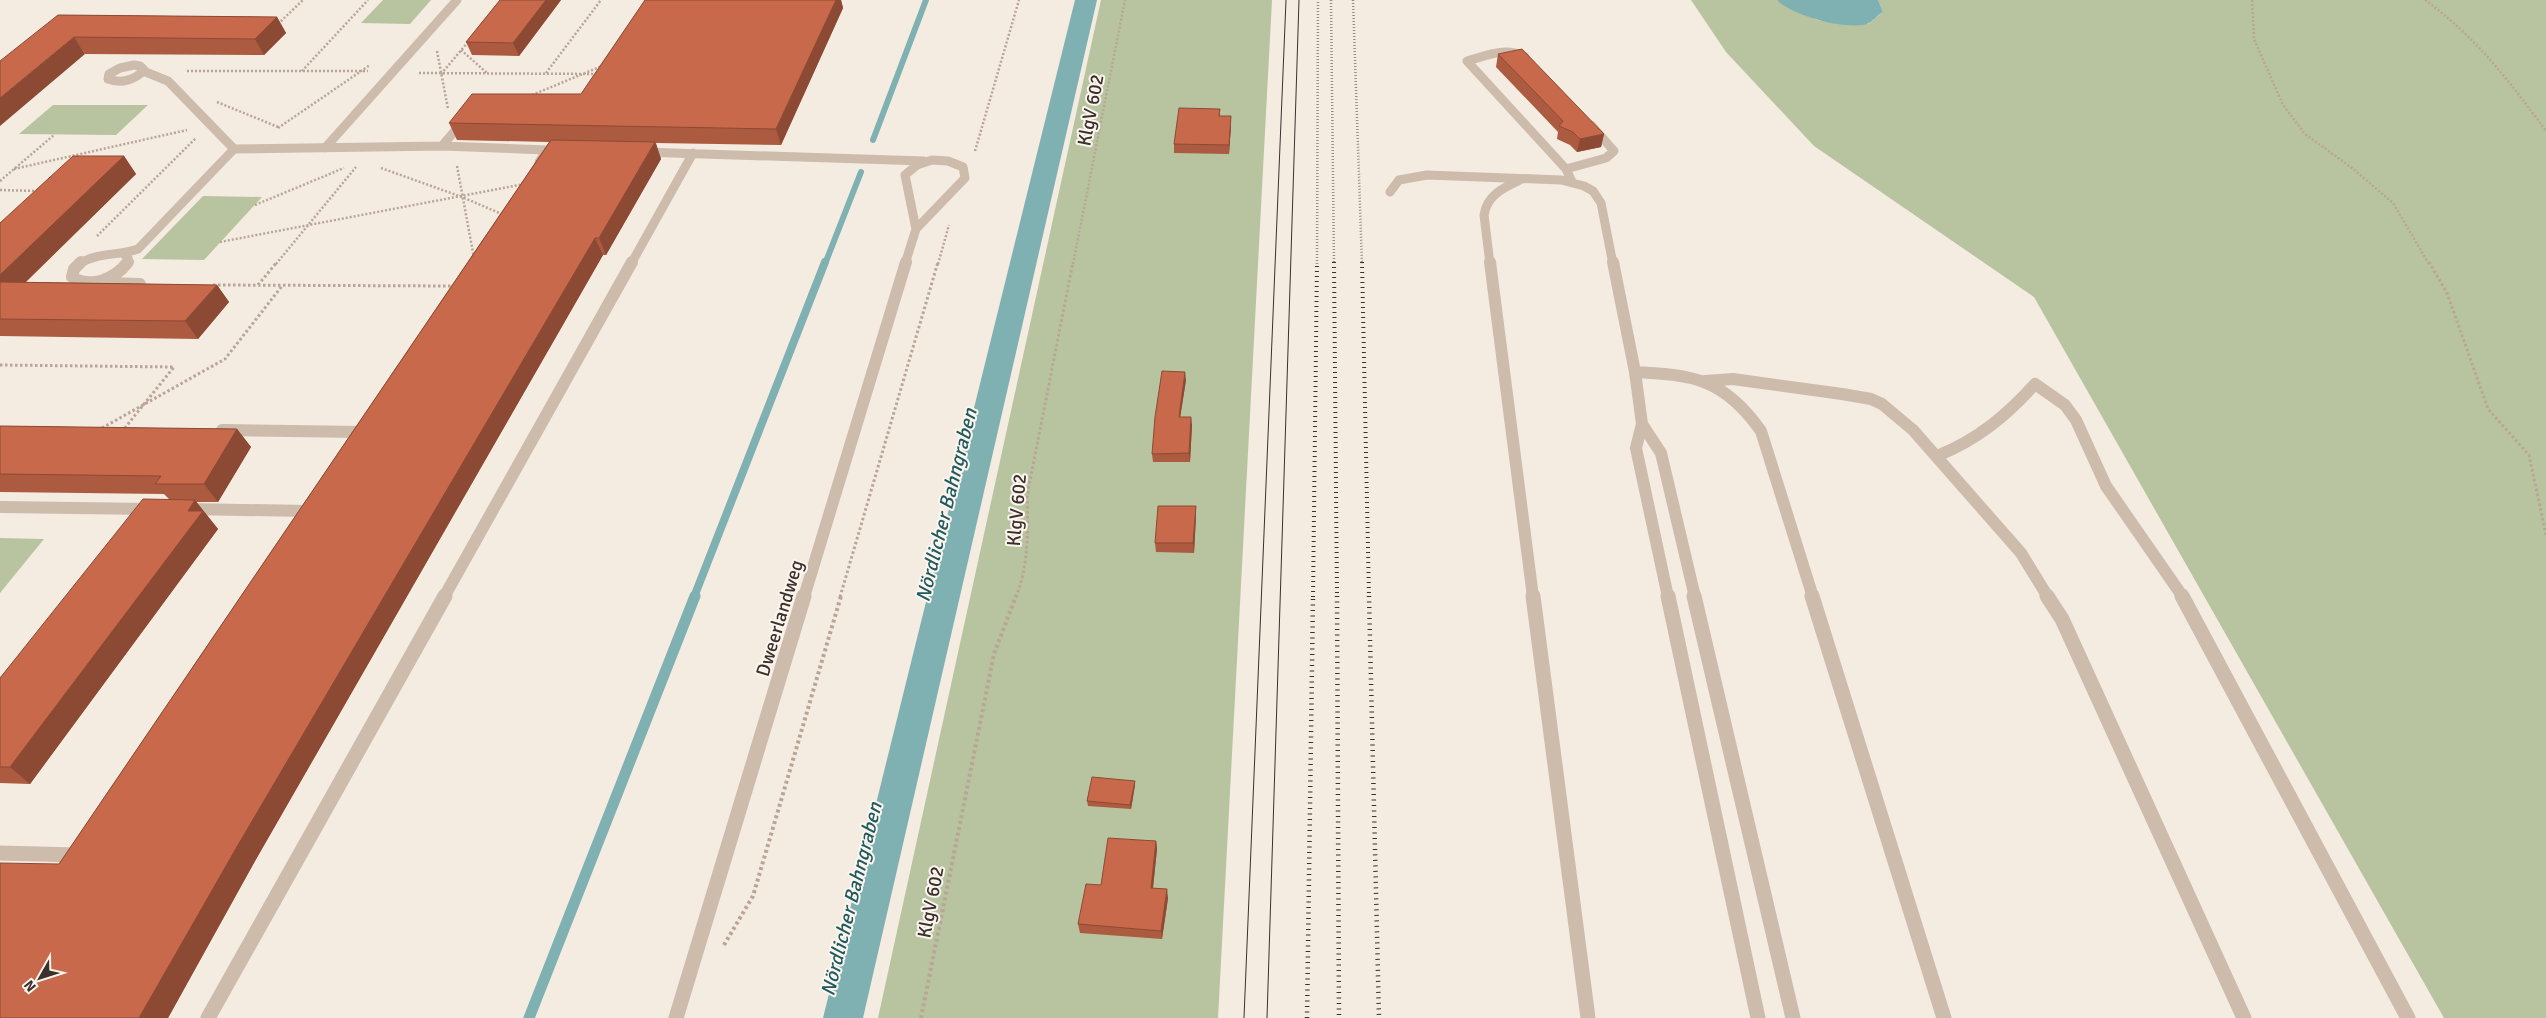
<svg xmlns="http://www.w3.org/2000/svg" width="2546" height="1018" font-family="Signika,sans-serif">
  <rect width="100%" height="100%" fill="#f4ebe1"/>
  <path fill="#b8c4a0" d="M383,0H431L410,24L361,23Z
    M1101,0H1272L1218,1018H878Z
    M1691,0H1777L1817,20L1840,24H1868L1883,12L1878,0H2546V1018H2444L2034,297L1814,146L1726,52Z
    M53,105H148L116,135L19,134Z
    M203,196L262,197L204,260L142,259Z
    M0,538L44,539L0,593Z"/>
  <path fill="#7fb0b2" d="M1075,0H1097L863,1018H823Z
    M1777,0H1878L1883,12C1878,15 1872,22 1867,24C1845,30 1793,16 1777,0Z"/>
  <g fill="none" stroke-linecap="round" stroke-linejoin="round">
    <path stroke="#7fb0b2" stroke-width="6" d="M873,140L926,0
      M825,264L861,172"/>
    <path stroke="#7fb0b2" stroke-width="8" d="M694,597L825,262"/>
    <path stroke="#7fb0b2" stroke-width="11" d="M529,1018L695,596"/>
    <path stroke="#b9a596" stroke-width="2.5" stroke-dasharray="2 2" stroke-linecap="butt" d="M2252,0L2254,39L2283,105L2305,134L2352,168L2393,203L2429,264
      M2425,0C2475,36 2510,82 2546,131
      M278,24L303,0
      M461,50L487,73
      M437,51L448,109
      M187,71H368
      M302,71L368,0
      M419,73L598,74
      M546,73L601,0
      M441,74L469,41
      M532,95L602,66
      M217,102L278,127
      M278,128L370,65
      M975,151L1019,0
      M457,166L474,258
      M381,168L462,197L504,215
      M14,169L187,130
      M0,181L54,135
      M0,190L37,191
      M255,205L344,168
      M97,236L196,138
      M220,242L524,184
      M276,264L356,167
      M938,264L949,225
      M1073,264L1125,0"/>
    <path stroke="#b9a596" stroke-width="3" stroke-dasharray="2.5 2.5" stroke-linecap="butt" d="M2429,262L2447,293L2488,409L2529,455L2546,535
      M213,285L454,286
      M258,285L277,262
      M0,365L174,367L124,429
      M102,428L225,359L282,286
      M840,597L938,262
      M1016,597C1029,563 1028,532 1027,496L1073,262"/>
    <path stroke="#b9a596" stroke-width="4" stroke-dasharray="3 3" stroke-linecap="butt" d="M724,945L753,896L841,596
      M921,1018L994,654L1016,596"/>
    <path stroke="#cdbbac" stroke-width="9" d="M1525,57C1506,46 1486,56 1467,61L1566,169L1572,182
      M134,65L140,66L144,70C135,80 121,84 108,79L109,74L120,68Z
      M143,71L168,81L234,149
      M464,120L442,146L547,150L539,162
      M325,148L457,0
      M642,152L924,161
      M932,160L948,161L963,167L965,178L916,229L905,175L917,165Z
      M1566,169L1606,158L1614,151L1591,125
      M1390,192L1399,180L1427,175L1561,180L1584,186L1593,191L1601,203L1613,264
      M124,254L128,258L127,264
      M79,264C97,252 118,256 138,249L234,149L442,146
      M631,264L693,153
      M905,264L916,229
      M1490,264L1484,215C1487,195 1503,188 1520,180"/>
    <path stroke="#cdbbac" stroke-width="12" d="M81,262L74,269L72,277C91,289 115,279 128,262
      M1490,262L1533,597
      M1613,262L1635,372L1642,424L1661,453L1695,597
      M105,279L107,283L140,284
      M1635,372C1695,375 1724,379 1761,431L1813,597
      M1705,381L1733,379L1842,394L1871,399L1882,404L1913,430L2021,553L2048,597
      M1642,424L1636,448L1668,597
      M222,430L360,432
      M1937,456C1977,440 2006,416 2035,384L2065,405L2076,420L2106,486L2183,597
      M0,507L152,509
      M187,509L307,511
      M444,597L632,262
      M804,597L906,262"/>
    <path stroke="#cdbbac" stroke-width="15" d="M1533,596L1588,1018
      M1668,596L1758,1018
      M1694,596L1793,1018
      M1812,596L1944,1018
      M2047,596L2062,619L2244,1018
      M2182,596L2408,1018
      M0,853L77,855L79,852
      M208,1018L445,596
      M676,1018L804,596"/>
    <path stroke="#3b302b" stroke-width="1" d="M1244,1018L1286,0
      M1267,1018L1299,0"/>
    <path stroke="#3b302b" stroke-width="2.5" stroke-dasharray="0.5 2.5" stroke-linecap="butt" d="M1331,0L1334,264
      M1353,0L1362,264
      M1317,264L1318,0"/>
    <path stroke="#3b302b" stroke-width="4" stroke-dasharray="1 4" stroke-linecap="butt" d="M1334,262L1337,597
      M1362,262L1369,597
      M1313,597L1317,262"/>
    <path stroke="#3b302b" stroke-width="4.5" stroke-dasharray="1 4.5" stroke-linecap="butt" d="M1337,596L1339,1018
      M1369,596L1379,1018
      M1307,1018L1313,596"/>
  </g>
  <path fill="#ac5a40" d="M500,0H561L519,56L472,55L466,42Z
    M645,0H841L843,8L781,145L656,143L661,159L606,255H603L255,861L168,1018H0L59,864L549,142L457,140L449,123L581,94Z
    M58,15L277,17L286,33L264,55L85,54Z
    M1498,54L1604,134L1601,147L1577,152L1570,145L1557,139L1558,132L1496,67Z
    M1220,109V116L1231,125L1229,154L1174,153V144Z
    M124,156L136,174L26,282L217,285L229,302L198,339L0,336V223Z
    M1186,380L1180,417L1192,425L1190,462H1153L1152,454Z
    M0,426L237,429L251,447L218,502H196L218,529L30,784L0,783V678L169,499L164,494L0,492Z
    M1196,506V516L1194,553L1156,552L1155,543Z
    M1135,785L1131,809L1088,806L1087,801Z
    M1156,841L1157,849L1153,888L1168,898L1162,939L1080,933L1078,924L1101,885Z"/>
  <path fill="#8c4a34" d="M546,0H561L519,56L513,43Z
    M836,0H841L843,8L781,145L776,129Z
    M277,17L286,33L264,55L255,39Z
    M74,37L85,54L0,126V98Z
    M1231,116V125L1229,154V145Z
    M1604,134L1601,147L1577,152L1580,139Z
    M655,142L661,159L606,255L599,238Z
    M124,156L136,174L8,299L0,290V275Z
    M595,238L603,255L255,861L168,1018H139L238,845Z
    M217,285L229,302L198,339L185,321Z
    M1185,372L1186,380L1179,425V417Z
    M1191,417L1192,425L1190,462L1189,453Z
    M237,429L251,447L218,502L204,484Z
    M195,500L218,529L30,784L10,767Z
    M1196,506V516L1194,553L1193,543Z
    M1135,781V785L1131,809L1130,805Z
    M1156,841L1157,849L1152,897L1151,888Z
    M1167,889L1168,898L1162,939L1161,931Z"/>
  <path fill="#c8694b" stroke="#8c4a34" d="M500,0H546L513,43L466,42Z
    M645,0H836L776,129L449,123L472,94H581Z
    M58,15L277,17L255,39L74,37L0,98V61Z
    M1522,49L1604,134L1580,139L1573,132L1559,126L1563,121L1498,54Z
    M1179,108L1220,109L1219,116H1231L1229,145L1174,144Z
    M551,140L655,142L599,238H595L238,845L139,1018H0V863L59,864Z
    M73,156H124L0,275V223Z
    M0,282L217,285L185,321L0,319Z
    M1162,371L1185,372L1179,417H1191L1189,453L1152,454L1155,417Z
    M0,426L237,429L204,484H155L161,476L0,474Z
    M143,499L195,500L188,511H203L10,767H0V678Z
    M1158,506H1196L1193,543H1155Z
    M1092,777L1135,781L1130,805L1087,801Z
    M1108,838L1156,841L1151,888L1167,889L1161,931L1078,924L1086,884L1101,885Z"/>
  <g text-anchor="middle" stroke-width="4" stroke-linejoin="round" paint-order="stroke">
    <g font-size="19" fill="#3b302b" stroke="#fbf5ee">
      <text transform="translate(1090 110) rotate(-79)" y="7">KlgV 602</text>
      <text transform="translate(1016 510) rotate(-85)" y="7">KlgV 602</text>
      <text transform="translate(779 618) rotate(-73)" y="7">Dweerlandweg</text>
      <text transform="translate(930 902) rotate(-79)" y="7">KlgV 602</text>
    </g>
    <g font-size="20" font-style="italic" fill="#1f5a5e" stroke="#fbf5ee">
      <text transform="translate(946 505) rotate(-76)" y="7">Nördlicher Bahngraben</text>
      <text transform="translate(851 899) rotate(-76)" y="7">Nördlicher Bahngraben</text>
    </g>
  </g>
  <g transform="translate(40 978) rotate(231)" stroke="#fbf5ee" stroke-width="4" paint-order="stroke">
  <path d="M0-4L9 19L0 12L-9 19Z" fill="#3b302b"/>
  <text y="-8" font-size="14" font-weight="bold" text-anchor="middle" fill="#3b302b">N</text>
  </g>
</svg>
